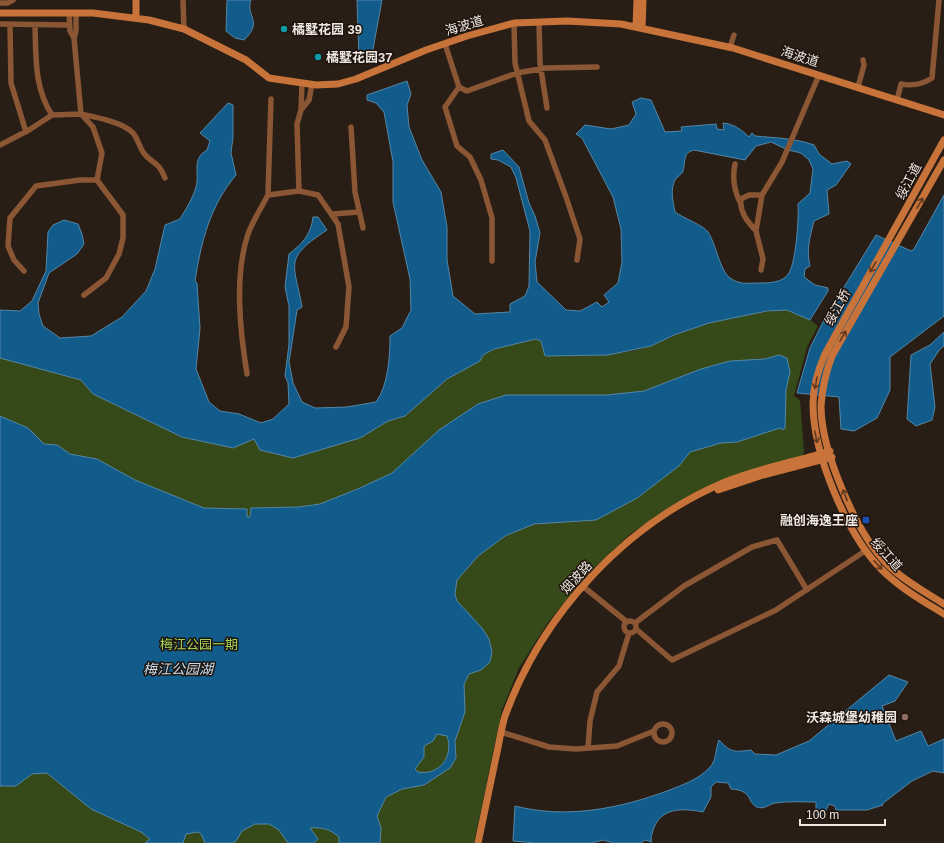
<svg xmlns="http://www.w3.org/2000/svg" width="944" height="843" font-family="Arial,'Noto Sans SC',sans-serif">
  <rect width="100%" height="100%" fill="#291e16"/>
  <path fill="#364a19" d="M787,310L810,320L818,326L807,347L794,396L800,400L804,452L802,456L690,495L629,535L587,575L549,621L519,668L502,710L474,843H0V358L81,380L93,394L182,437L233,448L254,439L379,426L388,421L405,416L447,379L483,355L494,349L536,339L541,341L545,356C580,356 617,357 651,346C659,343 666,339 673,336C708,321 749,311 787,310Z"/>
  <path fill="#125c8c" stroke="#5486a6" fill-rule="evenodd" d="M227,0H251C245,16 264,21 244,40L235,38L226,31Z
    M357,0H382L373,49L374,57L359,58Z
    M407,81L411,94L407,105L409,127L422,160L441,192L447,227V260L453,296L475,314L510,312V304L525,296L529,286L530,231L516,178L511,167L498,160L491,159V154L503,150L519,167L529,203L535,216L540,233L535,262L537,282L566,310L580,311L597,302L602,307L609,302L604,295L618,283L622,262L621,229L613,197L582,138L576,134L585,125L611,129L629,125L636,114L632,102L641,98L651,100L665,132L682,131L681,127L716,124L717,129L724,130L723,123C734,124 742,130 749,137L752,133L755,136C776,138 794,138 814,145L819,154L832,164L847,161L851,164L836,185L827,190L829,214L814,221C810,237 806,250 810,266L805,269L804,277L815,285L828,288V291L810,320L787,310L767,311L709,323L674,335L651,346L608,355L545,356L541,341L536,339L494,349L483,355L480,361L447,379L405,416L388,421L360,438L293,458L260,450L254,439L233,448L182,437L93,394L81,380L0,358V310L20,311L32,301L46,271L48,232L53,225L64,220L78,224L82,234L84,244L77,254L49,273L38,303L39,314L43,326L60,338L91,336L122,317L146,291L155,269L165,225L180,219C186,209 193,198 196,187C200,173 191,159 207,150L210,141L200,133L228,103L233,105V137L231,153L236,175C210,206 201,242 195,281L197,283L200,328L196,369L209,402L220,411L239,414L261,423L273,419L289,404L288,383L285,376L289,344V306L285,287L289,254C302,244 311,235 313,217H318L327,230C283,259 294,262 302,307L297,310L289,362L293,383L302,402L315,408L347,407L376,402C388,386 390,357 390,336L402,328L411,310L410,279L393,202V162L384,112L376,103L367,100V95ZM771,142L788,150L801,153L809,160L813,169L810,193L798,204C799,218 796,261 789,273C783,283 769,283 759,283C746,283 740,285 730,278C720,271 716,244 708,232C703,225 683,218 675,212C673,201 670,190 675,180C677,177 682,174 683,171C686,162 682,153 694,150L745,160L756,146Z
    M944,195V316L890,357V390L877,418L854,431L841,429L839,397L797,393L810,348L824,320L876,235L911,251L914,249Z
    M944,332V346L940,349L930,364L935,407L932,420L916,426L907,419L911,355L930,345Z
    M779,355L787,358L790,372L786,390L785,428L782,430L780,428L737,442L721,443L690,452L679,466L637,498L596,520L534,524L505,536L478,556L457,580L455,594L457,601L482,628L489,639L492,652L490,662L481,670L469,674L464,684L465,712L455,741L456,758L450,768L424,785L402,789L386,797L377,816L381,828L380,843H339V837C330,829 322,827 310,828L318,839L314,843H288L279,830L269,824H255L242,831L236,841L232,843H205L201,834L198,832L186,834L183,843H145L150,839L141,832L91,809L47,773L32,774L16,786H0V416L28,428L44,444L57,445L70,454L97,459L135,480L204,508L247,509V517H250L251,508L299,507L320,504L360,488L392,473L439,430L478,404L506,395H607L644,391L701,369L730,361L765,359ZM437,734L447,736C454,756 440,776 418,772L415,769L424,757V746L433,741Z
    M889,675L908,682L895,701L882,706L896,741L921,731L928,746L944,739V773L933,771L912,781L882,804L883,805L867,810H836L835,806L829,804L822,818L816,817V802C803,802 788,801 775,803C769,804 764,810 757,807C747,803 753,790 731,789L728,783L716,782L711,787V797L703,812C682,808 661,807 653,830C652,835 650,838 652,842L645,840L641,843H614L603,840L592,843H535L513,841L515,806C566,819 618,809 667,791C682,785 698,780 709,768C717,761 715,749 719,740C731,753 734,752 751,750L755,754L776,755L809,741Z"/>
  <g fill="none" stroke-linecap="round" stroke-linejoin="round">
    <path stroke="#8b5634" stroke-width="5.5" d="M183,0L184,29
      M0,3H8L13,0
      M69,13L70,31L74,38
      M539,22L540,63L547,108
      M514,23L515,63L529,121L545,140L566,197L580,239L577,260
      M0,24L69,25
      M10,24L11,83L26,132
      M35,25C36,56 34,88 52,115
      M445,44L459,87L445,107L457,146L470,157L481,180L492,218V261
      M730,47L734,35
      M312,84L309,100L301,110L297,124L299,191L318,195L338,224L349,287L346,327L336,347
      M459,87L467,91L517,73L546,68L597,67
      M858,87L864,65L863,60
      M897,100L901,84C911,86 923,84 932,78L939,0
      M301,110L302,83
      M81,114C95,117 123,122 133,133C138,139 139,146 143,152C151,164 158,160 165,178
      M81,114L93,127L102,153L97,180
      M351,127L355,192L363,228
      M0,145L29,130L52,115L81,114L74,38L76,31V13
      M735,164C732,178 734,190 740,202
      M268,195L271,99
      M335,218L333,214L359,212
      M756,231C748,222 739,212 741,199L749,195H762
      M761,270L763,259L756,231L762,195L782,162L819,75
      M24,271L14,260L8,246L10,218L36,186L80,180H97L123,215V238L119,254L106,278L84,295
      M247,374C240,331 234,276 248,234C253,221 261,208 268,195L299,191
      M585,588L627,622
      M624 627a6 6 0 1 1 12 0a6 6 0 1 1-12 0Z
      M635,623L684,586L752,547L777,540L807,590
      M636,629L672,660L776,610L865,551
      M654 733a9 9 0 1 1 18 0a9 9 0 1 1-18 0Z
      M504,733L549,747L576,749L617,746L654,731
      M588,748L590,721L597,692L619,666L629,633"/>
    <path stroke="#c87339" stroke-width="7" d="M136,0V18
      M0,13H93L149,20L184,29L246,60L269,78L316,85L338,84L356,79L426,50L467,36L514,23L567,21L621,24L733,48L944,115
      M636,27L637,0
      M642,28L643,0
      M944,140L825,354C818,370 813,387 813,404C813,454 847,535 882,570C900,588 923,601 944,614
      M944,160L832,356C826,372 822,389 821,406C821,450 856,533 887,564C903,580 925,592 944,604
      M718,490L763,475L832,457
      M478,843C484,814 490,786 496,757C499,744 501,729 505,716C542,614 625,524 725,482C759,468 795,462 830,451"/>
  </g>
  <defs><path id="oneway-shaft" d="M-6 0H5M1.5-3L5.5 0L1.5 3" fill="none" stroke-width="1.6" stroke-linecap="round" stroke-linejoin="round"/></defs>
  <g stroke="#633a1f">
    <use href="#oneway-shaft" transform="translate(920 203) rotate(-60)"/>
    <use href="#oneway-shaft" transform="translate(873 267) rotate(120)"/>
    <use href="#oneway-shaft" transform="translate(843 336) rotate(-60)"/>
    <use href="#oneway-shaft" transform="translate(816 383) rotate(100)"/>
    <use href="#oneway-shaft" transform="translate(816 437) rotate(79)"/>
    <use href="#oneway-shaft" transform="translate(845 495) rotate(-111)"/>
    <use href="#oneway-shaft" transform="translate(878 565) rotate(47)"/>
  </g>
  <g fill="#0f9aa8" stroke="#1f140d" stroke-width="1.5">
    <circle cx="284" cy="29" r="4"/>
    <circle cx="318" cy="57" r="4"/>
  </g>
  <rect fill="#1a4fb4" stroke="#1f140d" stroke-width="1.5" x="862" y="516" width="8" height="8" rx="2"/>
  <circle fill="#8d6e63" stroke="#1f140d" stroke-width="1.5" cx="905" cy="717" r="4"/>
  <g text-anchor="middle" stroke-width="3" stroke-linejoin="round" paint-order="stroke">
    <g font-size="13" fill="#efe7e2" stroke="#1f140d">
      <text transform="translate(464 25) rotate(-17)" y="5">海波道</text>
      <text transform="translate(800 56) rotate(17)" y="5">海波道</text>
      <text transform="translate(908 181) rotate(-62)" y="5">绥江道</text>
      <text transform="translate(837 307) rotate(-61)" y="5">绥江桥</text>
      <text transform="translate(887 554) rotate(48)" y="5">绥江道</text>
      <text transform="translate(576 577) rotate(-47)" y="5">烟波路</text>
    </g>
    <g font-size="13" font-weight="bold" fill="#efe7e2" stroke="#1f140d" text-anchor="start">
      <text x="292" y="34">橘墅花园 39</text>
      <text x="326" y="62">橘墅花园37</text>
      <text x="858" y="525" text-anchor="end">融创海逸王座</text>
      <text x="897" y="722" text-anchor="end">沃森城堡幼稚园</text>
    </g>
    <g font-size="13" fill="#a3d45b" stroke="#1f140d">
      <text x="199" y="649">梅江公园一期</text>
    </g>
    <g font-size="14" font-style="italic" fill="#c7dbec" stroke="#1f140d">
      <text x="178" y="674">梅江公园湖</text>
    </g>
  </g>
  <path d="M800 819v6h85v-6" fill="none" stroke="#efe7e2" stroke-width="2"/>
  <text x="806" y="819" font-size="12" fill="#efe7e2" stroke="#1f140d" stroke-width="3" paint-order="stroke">100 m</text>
</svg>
